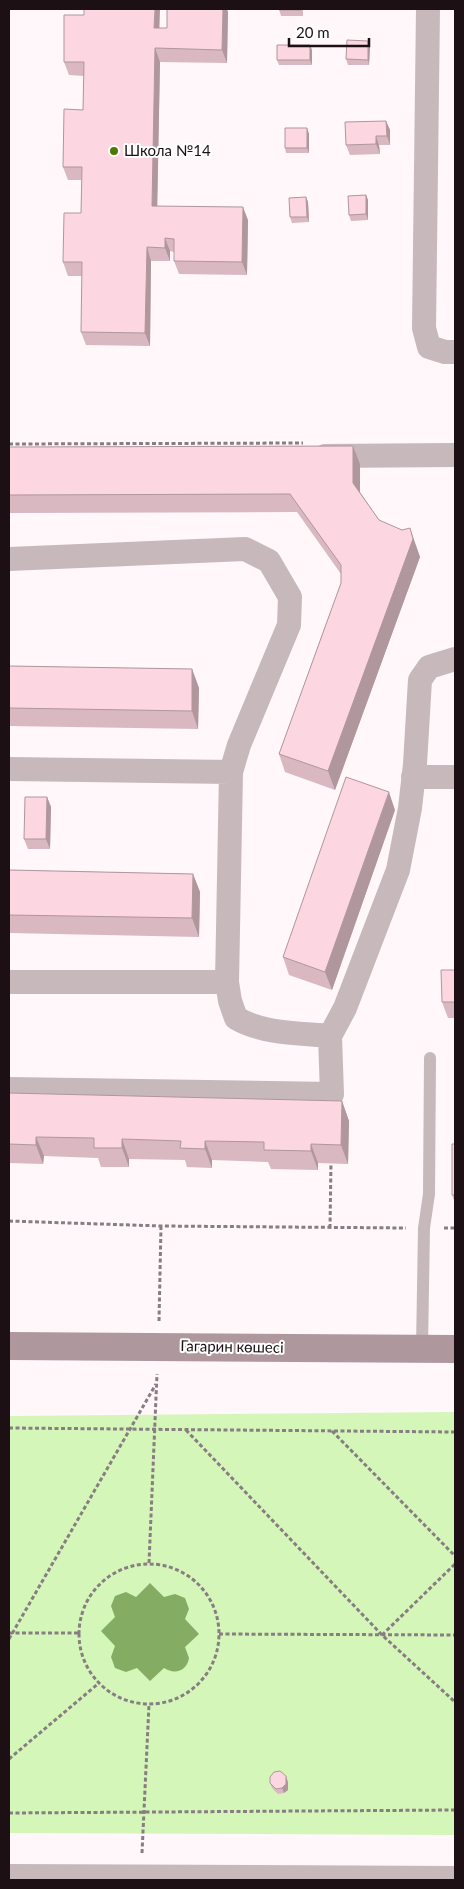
<svg xmlns="http://www.w3.org/2000/svg" width="464" height="1889" font-family="Lato,sans-serif">
  <rect width="100%" height="100%" fill="#fff7f9"/>
  <path fill="#d4f6b9" d="M455,1412V1835L9,1833V1416Z"/>
  <path fill="#85ac63" d="M150,1583L164,1597L175,1594L185,1598L189,1609L185,1619L199,1634L185,1647L189,1658C187,1671 175,1675 164,1668L150,1681L137,1668L126,1672L115,1668L111,1657L115,1646L101,1631L115,1617L111,1606L115,1596L126,1592L136,1597Z"/>
  <g fill="none" stroke-linecap="round" stroke-linejoin="round">
    <path stroke="#887d81" stroke-width="3" stroke-dasharray="4 2.5" stroke-linecap="butt" d="M9,444L303,443
      M9,1221L161,1226L406,1228
      M330,1228L331,1161
      M444,1228H455
      M159,1321L161,1226
      M9,1428L455,1432
      M186,1430L382,1635L455,1702
      M332,1431L455,1556
      M149,1563L157,1374
      M79 1634a70 70 0 1 1 140 0a70 70 0 1 1-140 0Z
      M9,1633H79
      M219,1634L455,1635
      M382,1635L455,1564
      M9,1639L156,1384
      M9,1759L99,1683
      M9,1813L455,1810
      M142,1853L149,1704"/>
    <path stroke="#c7b8bc" stroke-width="12" d="M422,1348L424,1228L429,1194L430,1058"/>
    <path stroke="#c7b8bc" stroke-width="24" d="M428,9L424,328L429,347L445,352H455
      M325,456L455,455
      M9,559L245,549L269,561L290,597L289,625L239,745L231,772L227,982L230,1001L236,1018C264,1034 298,1033 330,1036
      M9,769L231,772
      M413,777H455
      M9,982H227
      M9,1089L332,1094L330,1036L345,1008L398,870L410,808L415,764L420,680L429,667L455,659
      M9,1876L455,1878"/>
    <path stroke="#ae989e" stroke-width="28" d="M9,1346L455,1349"/>
  </g>
  <path fill="#d9b8c1" d="M279,9H315V10H303V16H281Z
    M228,12L227,63L160,62L157,206L248,220L247,275L179,274L174,261V252L170,251V261H151L150,346L86,345L81,332L82,276H68L63,262L81,213L82,180H68L63,167L83,110L84,76L69,75L64,62L159,28H167Z
    M370,47L369,65H348L346,59Z
    M312,50V65H279L277,60Z
    M386,121L390,130V145H379L380,154L350,155L346,145Z
    M307,128L309,134V153H286L285,148Z
    M366,195L368,200V220L351,221L349,215Z
    M306,197L308,202L309,222L292,223L290,217Z
    M353,446L360,464V492L379,520L416,546L420,557L335,790L285,772L279,754L341,583V574L297,512L9,513V447Z
    M9,666L192,669L199,688L198,729L9,726Z
    M47,797L51,807L50,849H28L24,839Z
    M395,810L332,990L289,975L283,957Z
    M9,870L193,874L200,892L199,937L9,933Z
    M455,970V1018H448L442,1002Z
    M9,1093L342,1101L349,1121L348,1164L318,1163V1170L271,1169L268,1162L212,1160V1168L187,1167L185,1160L129,1159V1167H101L98,1158L44,1156L43,1164L9,1163Z
    M455,1144V1203L452,1195Z
    M288,1782V1790L284,1793L278,1794L272,1788L270,1783Z"/>
  <path fill="#b0969d" d="M155,9H160L159,41L154,28Z
    M223,9H227L228,12L227,63L222,50Z
    M368,41L370,47L369,65L368,60Z
    M310,45L312,50V65L310,60Z
    M155,48L160,62L157,219L152,206Z
    M386,121L390,130V145L387,136Z
    M307,128L309,134V153L307,148Z
    M376,136L379,145L380,154L376,144Z
    M366,195L368,200V220L366,214Z
    M306,197L308,202L309,222L307,217Z
    M243,207L248,220L247,275L242,262Z
    M165,238L170,251V261L165,248Z
    M147,247L151,261L150,346L145,333Z
    M353,446L360,464V501L353,483Z
    M410,528L420,557L335,790L328,771Z
    M192,669L199,688L198,729L192,711Z
    M389,792L395,810L332,990L325,972Z
    M47,797L51,807L50,849L46,839Z
    M193,874L200,892L199,937L192,918Z
    M342,1101L349,1121L348,1164L341,1145Z
    M36,1137L44,1156L43,1164L36,1145Z
    M122,1139L129,1159V1167L122,1148Z
    M205,1141L212,1160V1168L205,1149Z
    M311,1144L318,1163V1170L311,1151Z
    M286,1776L288,1782V1790L284,1793L282,1788Z"/>
  <path fill="#fcd6e0" stroke="#b0969d" d="M84,9H155L154,28H167V9H223L222,50L155,48L152,206L243,207L242,262L174,261V239L165,238V248L147,247L145,333L81,332L82,262H63L64,213H81L82,167H63L64,109L83,110L84,62H64V15H84Z
    M279,9H301V10H279Z
    M347,40L368,41V60L346,59Z
    M277,45H310V60H277Z
    M386,121L387,136H376V144L346,145L345,122Z
    M285,128H307V148H285Z
    M366,195V214L349,215L348,196Z
    M306,197L307,217H290L289,198Z
    M353,446V483L379,520L402,530L410,528L413,539L328,771L279,754L341,583V565L290,494L9,495V447Z
    M9,666L192,669V711L9,708Z
    M346,777L389,792L325,972L283,957Z
    M25,797H47L46,839H24Z
    M9,870L193,874L192,918L9,915Z
    M441,970H455V1002H442Z
    M9,1093L342,1101L341,1145L311,1144V1151L264,1150V1142L205,1141V1149L180,1148L181,1141L122,1139V1148H94V1138L36,1137V1145L9,1144Z
    M452,1144H455V1195H452Z
    M280,1771L286,1776V1784L282,1788L276,1789L270,1783V1777L274,1772Z"/>
  <circle fill="#4a7a01" stroke="#fff" stroke-width="2" cx="114" cy="151" r="5"/>
  <g text-anchor="middle" stroke-width="4" stroke-linejoin="round" paint-order="stroke">
    <g font-size="15" fill="#1c1014" stroke="#fff" text-anchor="start">
      <text x="124" y="156">Школа №14</text>
    </g>
    <g font-size="15" fill="#1c1014" stroke="#fff">
      <text transform="translate(232 1347) rotate(1)" y="5">Гагарин көшесі</text>
    </g>
  </g>
  <rect width="464" height="1889" fill="none" stroke="#1c1014" stroke-width="20"/>
  <path d="M289 38v8h80v-8" fill="none" stroke="#1c1014" stroke-width="2.5"/>
  <text x="296" y="38" font-size="15" fill="#1c1014" stroke="#ffffff" stroke-width="4" paint-order="stroke">20 m</text>
</svg>
